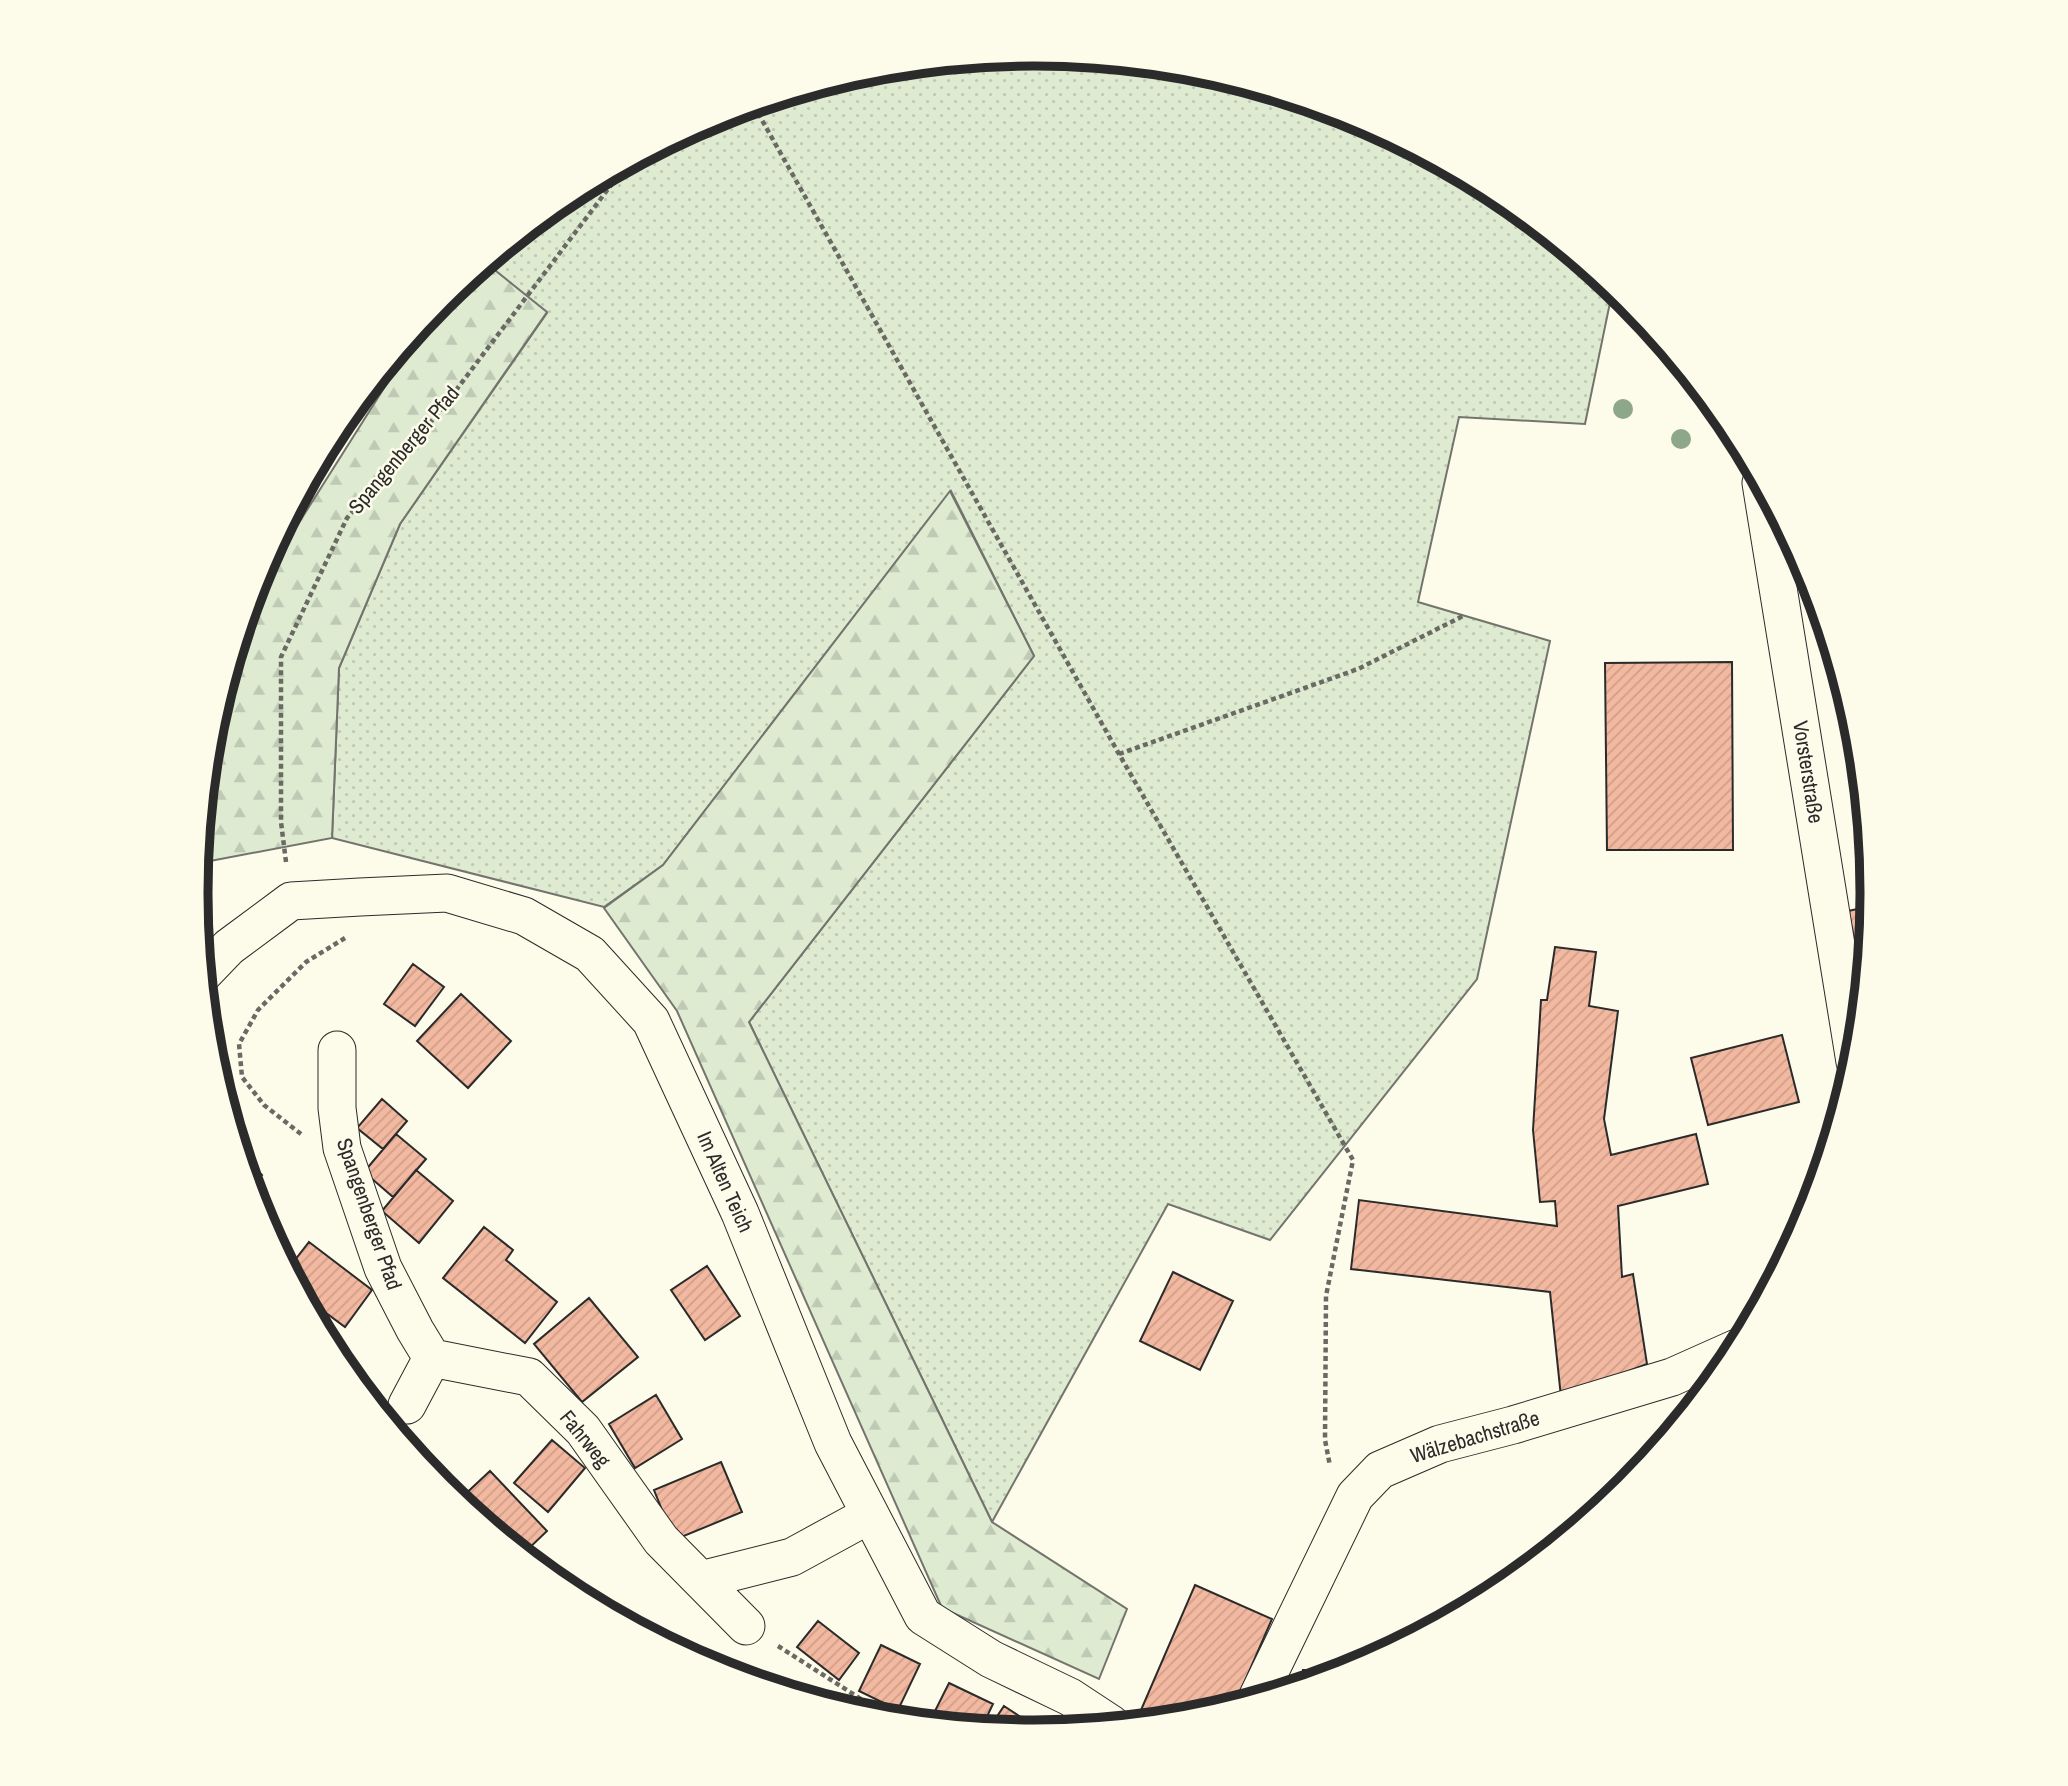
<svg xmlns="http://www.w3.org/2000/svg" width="2068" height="1786" font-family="'Archivo Narrow',sans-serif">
  <defs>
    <pattern id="grass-dots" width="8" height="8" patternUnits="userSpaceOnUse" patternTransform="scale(1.75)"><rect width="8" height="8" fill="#deebd1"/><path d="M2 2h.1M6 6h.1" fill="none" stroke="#bfcab4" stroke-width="1.8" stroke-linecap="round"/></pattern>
    <pattern id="forest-firs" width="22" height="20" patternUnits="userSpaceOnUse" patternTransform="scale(1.75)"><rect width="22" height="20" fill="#deebd1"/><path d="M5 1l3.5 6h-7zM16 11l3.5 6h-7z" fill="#bfcab4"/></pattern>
    <pattern id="building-hatch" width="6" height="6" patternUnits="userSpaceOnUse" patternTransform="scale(1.75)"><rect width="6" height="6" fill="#f2b8a0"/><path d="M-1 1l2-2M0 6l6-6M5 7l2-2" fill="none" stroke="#d09e8a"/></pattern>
  </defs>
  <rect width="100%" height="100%" fill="#fdfbea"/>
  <path fill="url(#grass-dots)" stroke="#74746e" stroke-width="2" d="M1034,54L1198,70L1355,118L1500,196L1613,288L1585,424L1459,417L1418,602L1550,641L1477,979L1270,1240L1168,1204L992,1522L749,1022L1034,656L951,491L663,865L604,907L332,838L339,668L400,524L547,313L486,263L568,195L713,118L871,70Z"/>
  <path fill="url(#forest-firs)" stroke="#74746e" stroke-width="2" d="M486,263L547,312L400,524L339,668L332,838L210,861L211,729L252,597L434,309Z
    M950,491L1034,656L749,1022L992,1522L1127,1609L1099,1679L942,1608L677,1011L604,908L663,865Z"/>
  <path fill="url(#building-hatch)" stroke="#2b2b2b" stroke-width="2" d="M1732,662L1733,850H1607L1605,663Z
    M1871,906L1865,973L1862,974L1848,911Z
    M1555,947L1596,952L1589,1006L1618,1011L1604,1119L1611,1155L1696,1134L1708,1184L1618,1206L1622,1277L1633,1274L1647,1364L1561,1397L1550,1292L1351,1269L1359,1200L1557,1226L1555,1201L1540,1202L1533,1130L1541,1000H1547Z
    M413,964L444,987L415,1026L384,1004Z
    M461,994L511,1041L468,1088L417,1041Z
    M1782,1035L1799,1102L1708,1125L1691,1058Z
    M382,1099L407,1121L383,1149L357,1128Z
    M396,1134L426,1159L393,1197L364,1172Z
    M241,1154L262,1175L251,1186Z
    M416,1170L453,1201L419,1243L382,1211Z
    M484,1227L513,1250L506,1260L557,1302L525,1343L443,1278Z
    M309,1242L372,1290L345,1327L302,1295L288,1269Z
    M707,1266L740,1316L705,1340L671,1290Z
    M1173,1272L1233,1301L1200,1370L1140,1341Z
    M589,1298L638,1357L582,1402L534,1344Z
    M656,1395L682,1439L635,1468L609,1424Z
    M552,1440L585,1468L548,1512L514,1483Z
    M721,1462L742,1512L674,1540L654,1490Z
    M490,1471L547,1531L523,1554L459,1500Z
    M1195,1585L1272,1619L1235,1704L1197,1716L1162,1719L1141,1710Z
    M818,1621L859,1653L839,1680L797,1647Z
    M881,1645L920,1664L898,1710L859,1691Z
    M1303,1670L1344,1671L1303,1684Z
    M949,1683L993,1704L982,1727L930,1721Z
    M1004,1706L1042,1731L990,1727Z"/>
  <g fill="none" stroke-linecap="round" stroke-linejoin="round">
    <g stroke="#2b2b2b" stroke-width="20">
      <path id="service" d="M1777,577L1809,573"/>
    </g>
    <g stroke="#2b2b2b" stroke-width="39">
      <path id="minor" d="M1761,483L1855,1062
        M203,974L229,947L291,901L360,897L447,893L524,916L590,954L651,1021L740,1213L833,1443L923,1616L991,1659L1070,1697L1111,1724
        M337,1050V1108L342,1148L383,1268L415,1330L432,1358
        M432,1358L529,1377L583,1430L661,1540L746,1626
        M407,1405L432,1358
        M701,1580L792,1557L869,1515
        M1257,1698L1355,1496L1380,1470L1440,1444L1513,1425L1672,1377L1737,1348"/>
    </g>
    <path stroke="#6a6964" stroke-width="4.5" stroke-dasharray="5 3.5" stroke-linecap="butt" d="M754,106L1119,754L1353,1160L1326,1296L1325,1440L1330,1466
      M1119,754L1358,669L1463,616
      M286,862L281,822V657L347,518L441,410L627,164
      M301,1134L264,1105L242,1077L239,1044L258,1010L306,962L345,938
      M359,1386L373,1392
      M415,1440L419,1460
      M778,1646L889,1717
      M723,1671L734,1664"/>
    <use href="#service" stroke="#fdfbea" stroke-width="18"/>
    <use href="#minor" stroke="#fdfbea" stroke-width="37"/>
  </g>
  <g fill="#8ea78a">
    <circle cx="1623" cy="409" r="10"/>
    <circle cx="1681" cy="439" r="10"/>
  </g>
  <g text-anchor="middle" stroke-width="5" stroke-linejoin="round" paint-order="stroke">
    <g font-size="21" fill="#2b2b2b" stroke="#fdfbea">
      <text transform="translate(404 450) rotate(-50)" y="7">Spangenberger Pfad</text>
      <text transform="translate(1808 772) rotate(81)" y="7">Vorsterstraße</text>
      <text transform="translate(725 1182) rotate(66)" y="7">Im Alten Teich</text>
      <text transform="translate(369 1214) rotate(71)" y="7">Spangenberger Pfad</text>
      <text transform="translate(1475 1437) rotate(-17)" y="7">Wälzebachstraße</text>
      <text transform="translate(585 1439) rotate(51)" y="7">Fahrweg</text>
    </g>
  </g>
  <path d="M0 0H2068V1786H0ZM1034 66H1034A826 826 0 0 1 1860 892V894A826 826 0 0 1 1034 1720H1034A826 826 0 0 1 208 894V892A826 826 0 0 1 1034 66Z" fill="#fdfbea" fill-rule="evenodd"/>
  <path fill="none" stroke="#2b2b2b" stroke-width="9" d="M1034 66H1034A826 826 0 0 1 1860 892V894A826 826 0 0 1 1034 1720H1034A826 826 0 0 1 208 894V892A826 826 0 0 1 1034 66Z"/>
</svg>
